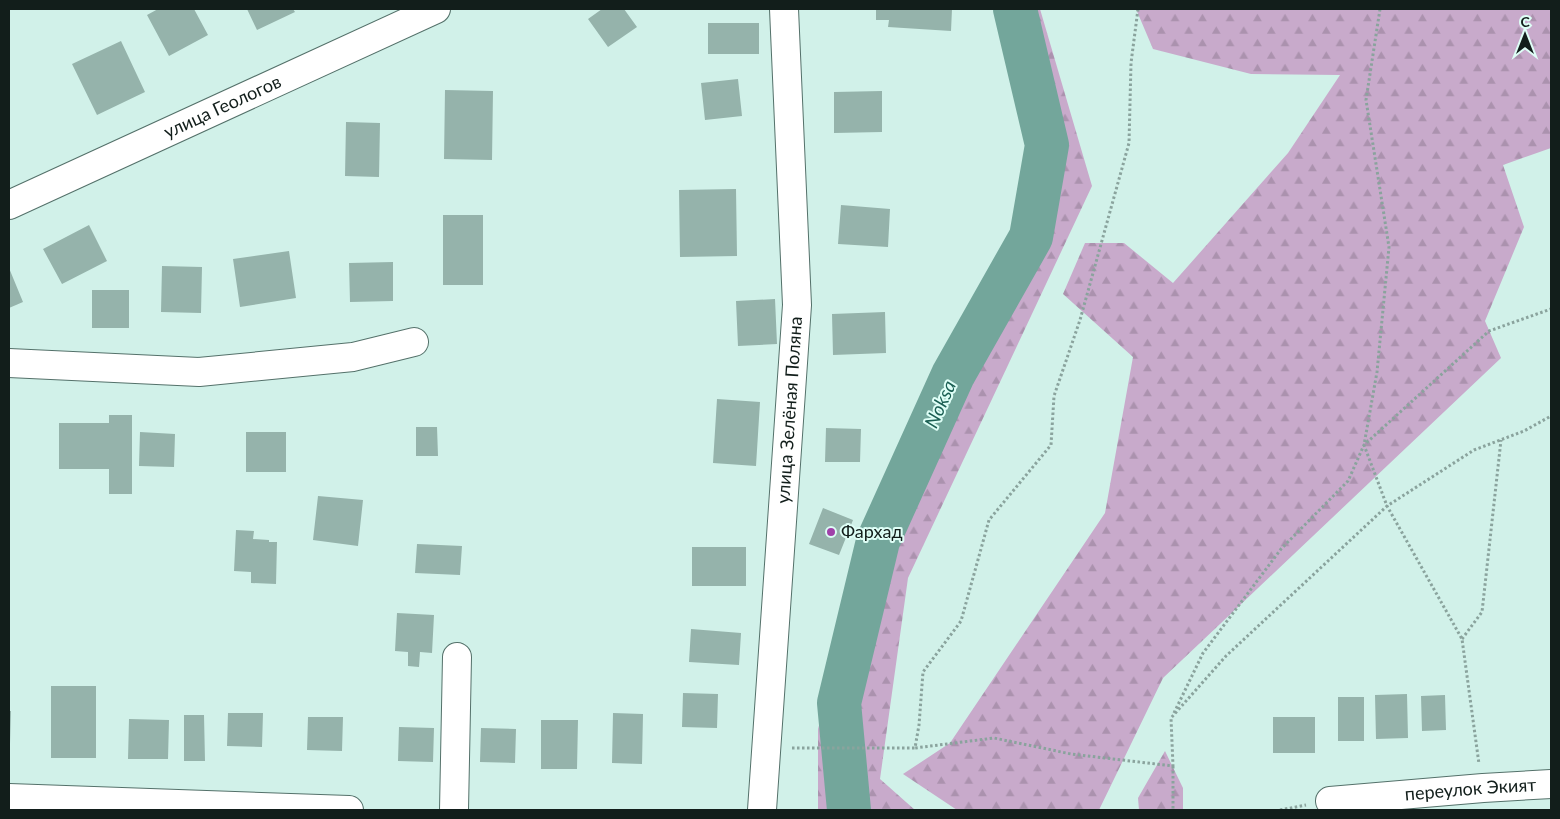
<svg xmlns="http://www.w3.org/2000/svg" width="1560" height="819" font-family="Lato,sans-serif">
  <defs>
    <pattern id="forest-firs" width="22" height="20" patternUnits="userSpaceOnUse" patternTransform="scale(1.25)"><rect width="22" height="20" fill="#c8aacb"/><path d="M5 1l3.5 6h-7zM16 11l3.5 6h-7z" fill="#ab92ae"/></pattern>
  </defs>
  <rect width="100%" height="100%" fill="#d1f1e9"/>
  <path fill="url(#forest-firs)" d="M1003,9H1040L1092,186L908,578L880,779L915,810H818V729L871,539L948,363L1016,238L1033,147Z
    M1136,9H1551V148L1503,165L1524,227L1485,321L1501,358L1163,678L1099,810H957L903,774L950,743L1105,513L1133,357L1063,294L1085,243H1124L1173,283L1288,153L1340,75L1251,74L1153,49Z
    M1165,751L1183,788V810H1139L1138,798Z"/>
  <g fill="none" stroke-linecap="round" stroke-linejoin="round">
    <path stroke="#73a69b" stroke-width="44" d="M849,810L839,703L878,541L953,375L1031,237L1047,145L1015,9"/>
  </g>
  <path fill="#95b3ab" d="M158,9H194L208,35L169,56L147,15Z
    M247,9H293L295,12L257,30Z
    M602,9H624L637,27L608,47L588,19Z
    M876,9H952L951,31L888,27L889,20H876Z
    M708,23H759V54H708Z
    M121,41L145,92L97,115L72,64Z
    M738,79L742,116L705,120L701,83Z
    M445,90L493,91L492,160L444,159Z
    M882,91V132L834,133V92Z
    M346,122L380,123L379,177L345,176Z
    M736,189L737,256L680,257L679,190Z
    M841,205L890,209L888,247L838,244Z
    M443,215H483V285H443Z
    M89,225L107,261L62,284L43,249Z
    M289,251L296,298L240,307L233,259Z
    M393,262V301L350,302L349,263Z
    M162,266L202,267L201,313L161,312Z
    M9,268L23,302L9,308Z
    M92,290H129V328H92Z
    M775,299L777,344L738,346L736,301Z
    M885,312L886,353L833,355L832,314Z
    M717,399L760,402L756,466L713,463Z
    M109,415H132V494H109V469H59V423H109Z
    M416,427H437L438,456H416Z
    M826,428L861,429L860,462H825Z
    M140,432L175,434L174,467L139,466Z
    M246,432H286V472H246Z
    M318,496L363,500L358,546L313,540Z
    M823,508L853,520L839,555L809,544Z
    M236,530L254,531L253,539L269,540V542H277L276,584L251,583V572L234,571Z
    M417,544L462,546L460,575L415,573Z
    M692,547H746V586H692Z
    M397,613L434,615L432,653L420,652L419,667L408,666V652L395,651Z
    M691,629L741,633L739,665L689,662Z
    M51,686H96V758H51Z
    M683,693L718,694L717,728L682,727Z
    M1407,694L1408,738L1376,739L1375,695Z
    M1445,695L1446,730L1422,731L1421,696Z
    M1338,697H1364V741H1338Z
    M9,711H11L10,744H9Z
    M228,713H263L262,747L227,746Z
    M613,713L643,714L642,764L612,763Z
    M184,715H204L205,761H184Z
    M308,717H343L342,751L307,750Z
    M1273,717H1315V753H1273Z
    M129,719L169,720L168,759H128Z
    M541,720H578L577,769H541Z
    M399,727L434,728L433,762L398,761Z
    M481,728L516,729L515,763L480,762Z"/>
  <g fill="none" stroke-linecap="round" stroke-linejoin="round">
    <g stroke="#54716a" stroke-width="30">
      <g id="minor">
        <path id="s1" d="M9,205L436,9"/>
        <path d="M9,363L199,372L353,357L414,342"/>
        <path d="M9,798L349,810"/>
        <path id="s2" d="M1330,801L1483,788L1551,784"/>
        <path d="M454,810L457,657"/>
        <path id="s3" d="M762,810L797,305L784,9"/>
      </g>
    </g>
    <path stroke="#8aa39d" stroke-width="3" stroke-dasharray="2.5 2.5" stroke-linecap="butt" d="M1138,9L1131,63L1129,143L1080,320L1054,396L1051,445L989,520L961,621L923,672L919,725L915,748L994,738L1071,754L1173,766L1171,718L1226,656L1387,506L1474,450L1524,431L1551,416
      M1380,9L1366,100L1389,247L1377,372L1364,445L1387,506L1462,639L1479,764
      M1462,639L1482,612L1501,440
      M1174,713L1203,653L1281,549L1348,481L1364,445L1489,331L1551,309
      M792,748H915
      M1173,766V810
      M1280,810L1306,805"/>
    <use href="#minor" stroke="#fff" stroke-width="28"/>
  </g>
  <circle fill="#a041a9" stroke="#defef6" stroke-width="2" cx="831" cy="532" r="5"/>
  <g text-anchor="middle" stroke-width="4" stroke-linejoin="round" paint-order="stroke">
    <g font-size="18" fill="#121e1b" stroke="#defef6">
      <text dy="6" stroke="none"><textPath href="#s1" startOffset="235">улица Геологов</textPath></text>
      <text dy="6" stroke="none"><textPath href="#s3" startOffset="401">улица Зелёная Поляна</textPath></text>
      <text dy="6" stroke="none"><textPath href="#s2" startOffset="141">переулок Экият</textPath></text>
    </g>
    <g font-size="18" fill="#121e1b" stroke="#defef6" text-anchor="start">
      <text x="841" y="538">Фархад</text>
    </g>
    <g font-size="19" font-style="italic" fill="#1a5e52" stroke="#defef6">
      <text transform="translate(940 404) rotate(-66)" y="7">Noksa</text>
    </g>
  </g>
  <rect width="1560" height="819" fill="none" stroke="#121e1b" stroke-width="20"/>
  <g transform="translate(1525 35)" stroke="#defef6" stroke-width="4" paint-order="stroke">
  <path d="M0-4L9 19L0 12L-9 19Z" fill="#121e1b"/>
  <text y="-8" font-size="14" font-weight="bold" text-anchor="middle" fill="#121e1b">С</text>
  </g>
</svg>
